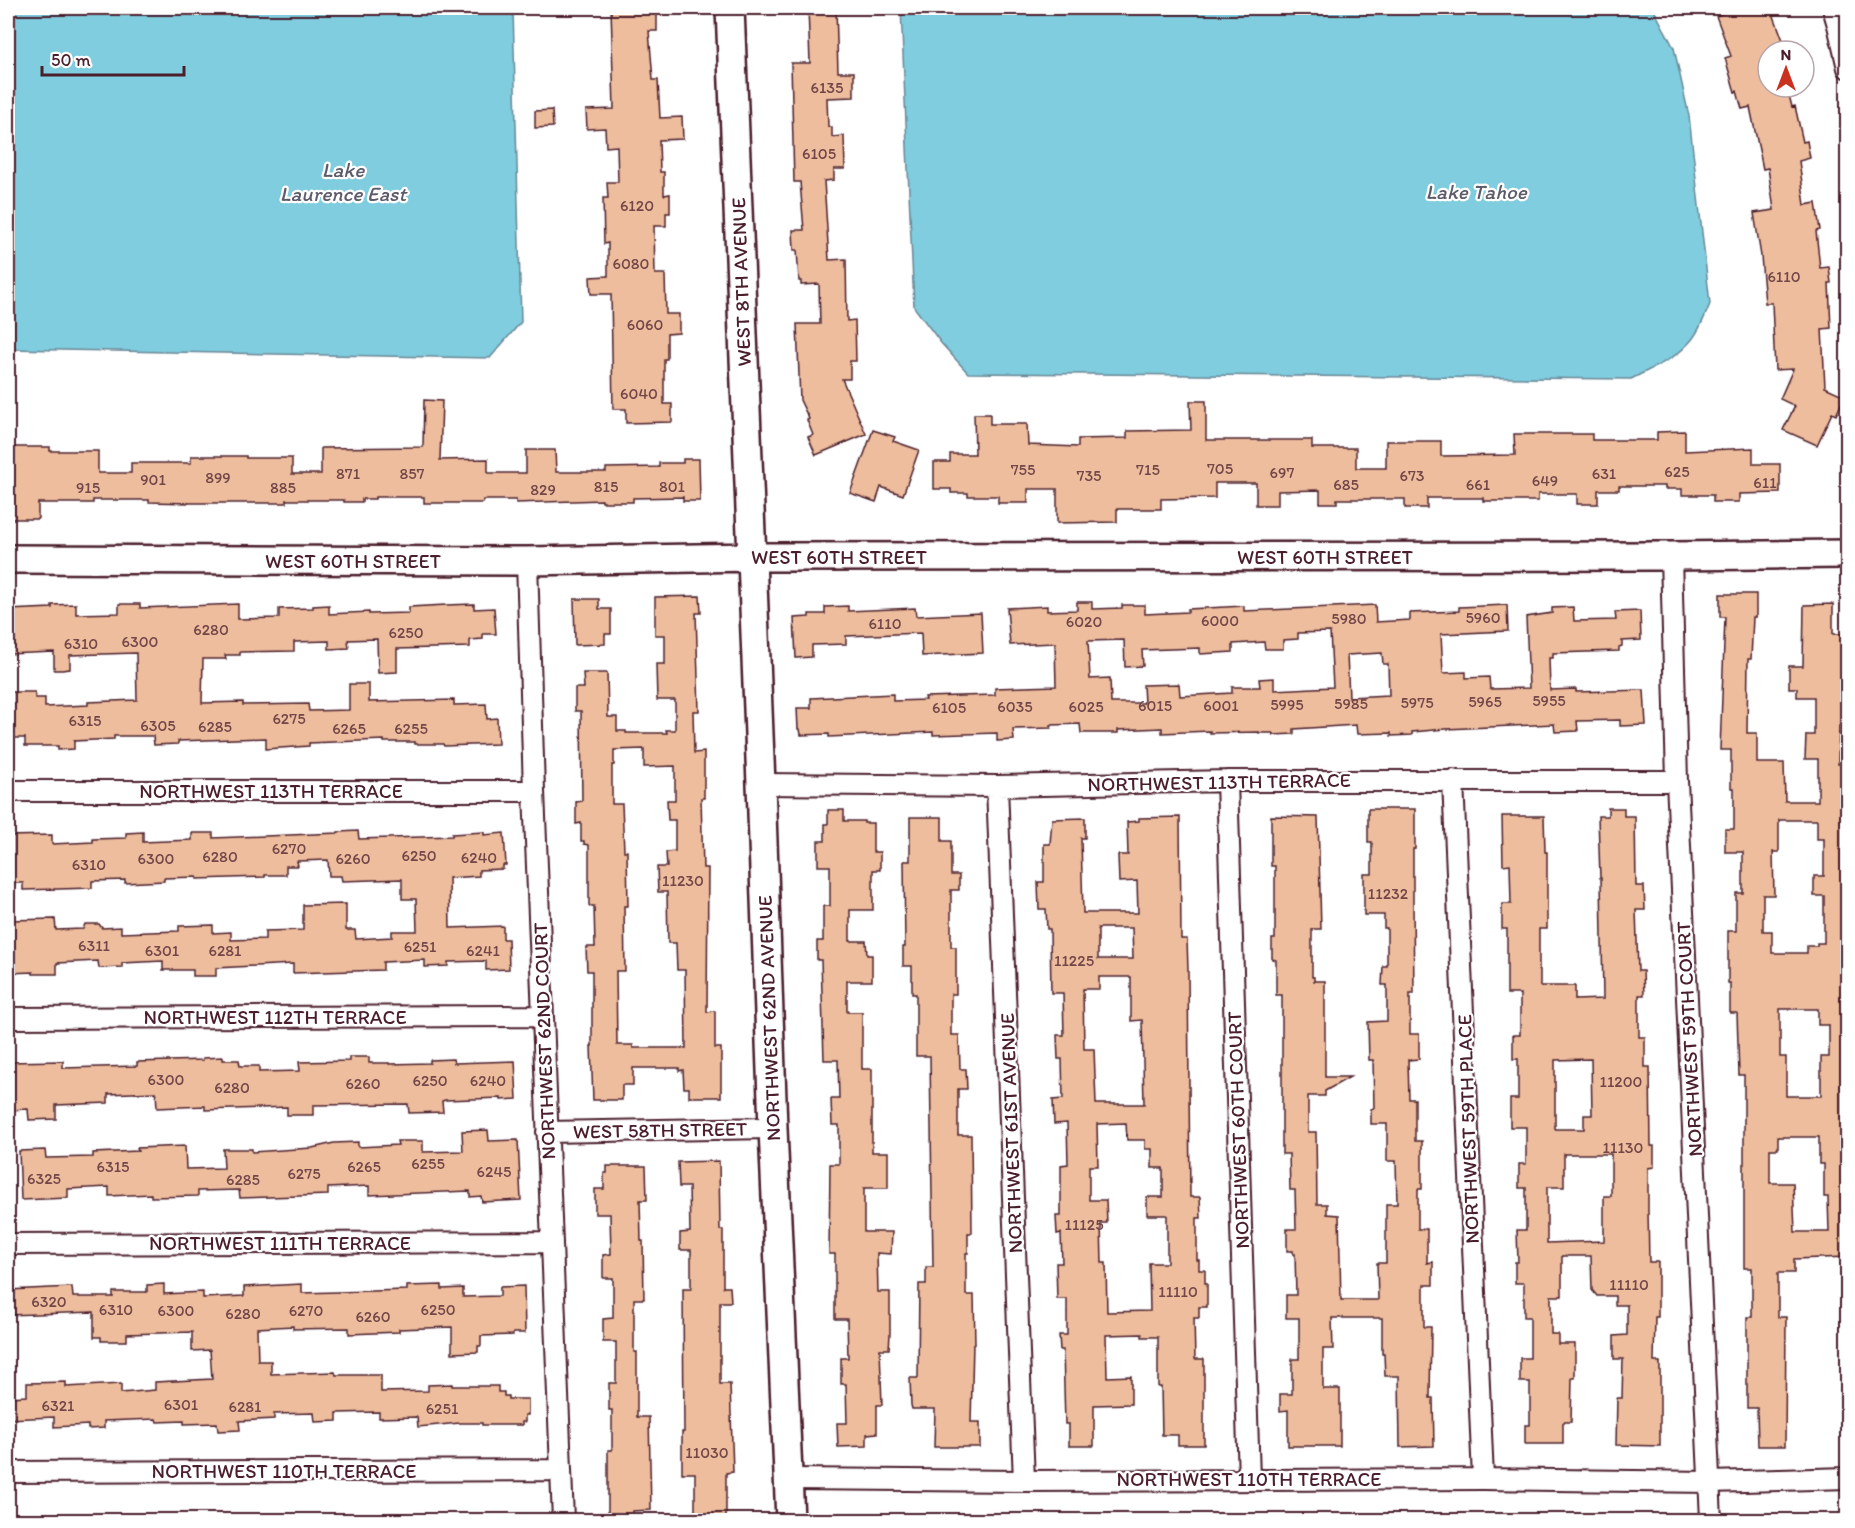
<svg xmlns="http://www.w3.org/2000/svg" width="1855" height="1528" font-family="Itim,sans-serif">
  <rect width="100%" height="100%" fill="#fff"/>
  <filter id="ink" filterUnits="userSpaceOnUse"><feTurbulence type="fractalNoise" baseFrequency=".0167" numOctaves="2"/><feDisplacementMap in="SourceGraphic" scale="12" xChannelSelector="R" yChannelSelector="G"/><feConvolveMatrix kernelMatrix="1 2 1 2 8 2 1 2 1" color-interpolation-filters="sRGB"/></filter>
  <g filter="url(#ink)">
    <path fill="#7fcdde" stroke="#6a8796" stroke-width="1.5" d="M8,8H513L521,322L490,358L8,349Z
      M901,8H1653L1674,48L1689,116L1710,304C1704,318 1698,335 1687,345C1672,361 1650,369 1631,379L968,373L941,343L914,307Z"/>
    <path fill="#edbd9d" stroke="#4a1f2b" stroke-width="1.5" fill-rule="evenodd" d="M611,8H657V31H649L653,80H658L660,118L682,117L683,139L659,140L660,172H664V195L670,194V213H666V226H654L655,274H665L666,314H679V333L667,334V359H664V404H672V422L626,423V409H613L611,294H591L590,277L608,276V243L604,244L603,198H608L607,182H618L617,146L606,147L605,128L587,129L586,110L614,109Z
      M808,8H836L838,72H854V97L827,98L828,127H832V137L844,136L845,169H834V180L824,181L829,260L846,259L847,321L855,320L856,361H850V379H842L866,434L816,455L808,437L813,435L807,420L809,419L800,400L797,324H820L819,284L801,285V281H799L797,250H794L793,230H804L800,182H794L791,63H810Z
      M1725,8H1771L1787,51H1768V87H1787L1792,107L1795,106L1803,142L1807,141L1810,158L1799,161L1805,205L1816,203L1820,230L1816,231L1820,268L1829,267L1831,283H1829L1831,328L1822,329L1825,387L1845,396L1836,415L1832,413L1817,445L1783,430L1795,406L1780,399L1793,369L1775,370L1772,303H1765L1761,256L1754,213L1774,210L1768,168L1763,169L1750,107L1742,109L1737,91L1735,92L1725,58L1731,56L1716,16L1726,12Z
      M552,110L553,127L535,128V111Z
      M424,400L442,401L440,460L488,459V473H526V450H555L556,472H606V468L659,467V463H683V459H699L700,501H683V497L633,498V502H602V500L516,503V500H483V503H424V497H375V499H362V502H344V500H286V503H191L149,502V500H93V503H38V519H11V495H8V447H50V451H98V473H131V463H191V456H246V458H292V474H321V448L423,447Z
      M1190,401H1206V440H1312V448H1356V468H1386V441H1441V456L1515,455L1514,434H1592V440H1657V432L1685,431V451L1753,448V464H1780V493L1739,494V502H1713V495H1682V489H1665V486H1619V490H1598V504H1577V494H1538V501H1483V498H1427V508H1405V499H1337V503H1320V490L1278,491V505H1256V483H1215V498L1161,499V509H1117V522L1057,523V489H1028V503H998V496H968V493H951V489H934V462H950V454H975L974,414H990V424H1027L1028,445L1078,447V439L1127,438V431L1191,430Z
      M873,430L895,437L893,441L919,450L903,495L881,487L876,502L850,493Z
      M1720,594H1756V617H1753L1751,659H1748L1747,733H1757V763H1784L1785,801H1818V759H1805L1806,735H1814V697H1797V688H1789V666H1803L1804,605L1833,604V634H1842L1841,669H1846L1845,726H1839L1838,764H1845V797H1848V1257L1794,1259V1273H1778V1317H1786L1785,1446H1758L1757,1408H1747V1317H1752V1268H1744V1075H1739L1737,1013H1730V983H1728V931H1736V893H1743V852H1725V829H1734V788H1731V750H1720L1725,617H1720ZM1779,820H1817V839H1824V876H1814V896H1824V943H1817V946H1807V953H1772V931H1763V895H1774L1773,852H1779ZM1780,1009H1818V1025H1829V1057H1821V1096H1786V1057H1780ZM1778,1137H1819V1164H1824V1197H1828L1829,1232H1795L1793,1183H1770V1149H1778Z
      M700,596L701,613H696L699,711H693L694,753L704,752V798H701L703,868H708L707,1012L715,1011V1048H721V1097H689V1088H684L683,1070L679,1071V1068H633V1085H622V1100H593L591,1046H592V971H587L586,947H595L594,906H589V845L584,844V841H581V823L576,824V802L582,801L581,711H575V688H584L583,673H607L608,717H617V731H626V733H667L666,730H675V700H657L656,664H665V635H655V597ZM644,749V767L675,766V800H667L668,820H675V851L666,852L667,867H657L658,892H667L668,943H676L677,970H685L686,1048H633V1045H617L616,971H625L624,906H628L627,851H624L622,804H612V765H614V750Z
      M574,599H599V609H611V634H605V644L575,645Z
      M1077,602H1092V609L1122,608V605H1145V614L1188,612V609L1244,606V611L1375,605L1376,622L1410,620V613L1459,611V607L1507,605L1508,631L1441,634L1443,673L1466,672V678L1489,677L1490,689L1529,688L1526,617L1552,613V608L1573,607L1574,621L1616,620L1615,612L1640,611L1641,640L1622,641V646L1619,647V651L1553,653V658H1549L1550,690L1576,689V692L1644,690L1646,725L1620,726V720L1577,721L1578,731L1555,732L1554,724L1446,729L1412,732V735L1391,736V733L1357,734L1356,725L1294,729V734L1273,735V733H1259V732L1210,733V731L1162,733V728L1118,730V733H1081L1080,724L1051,725V728L1013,729L1014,740L997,741V733L933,735V732L829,737V734L801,735L800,729H798L797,708H811V698L893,694V701L926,700L925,697L995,695V688L1056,686L1055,643L1010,645L1007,608L1047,606V611L1077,610ZM1330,632L1333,687L1274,690V678L1259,679L1260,687H1232V693L1180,696L1179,684L1143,685L1144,703H1111L1110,678L1090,679L1088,641L1124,640L1125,667L1143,666L1142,650L1200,648V654L1233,652V644L1264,642L1265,649H1283V640L1298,639V633ZM1382,653L1383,664H1388L1389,695L1349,697L1347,655Z
      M76,604V614L119,613V604H140V608L238,604V619L279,618V609L313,608V606L329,605V614L369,612V614L409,613V607L446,605L474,604V609L494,608L496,634H483V639L470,640V647L397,649V672L378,673L377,639L348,640L349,648L329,649V641L294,642V651L240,652V655H225L226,659H203L202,703L243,702V705L308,704L309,711L349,710V684H369V702L454,700V705L486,704L487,719L497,718L498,744L444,746L443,744H415V742H384V740L309,743V746L266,749V738L178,741V744L154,745L153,736H114V739L74,741V749L58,750V746H25V738H9L8,692H35V698H45V707L88,705V702L137,700L136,653L70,655V669L62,670H54V652L8,654V610L52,608V605Z
      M848,606V611L915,608L916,616L981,613L983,653L922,656L921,633L846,636V644L812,645V657L796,658L794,618L809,617V614H825V607Z
      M1608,808H1624V816H1635L1636,886H1644L1645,910H1636L1638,971H1643L1644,995H1639V1037H1645V1067H1650L1651,1146H1654V1167L1648,1168V1210L1649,1262H1658V1317H1655L1654,1362H1660V1446L1616,1445L1617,1398H1622L1623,1359H1614V1336L1627,1335V1305H1615V1296H1597L1592,1290L1591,1256H1562V1296H1551V1334H1558V1344H1575V1378H1572L1571,1422H1563V1444H1525V1425H1530V1382H1520V1358H1530V1317H1524V1283H1515V1262H1518L1517,1230H1526V1188H1519V1164H1526V1127H1510V1099H1518V1059H1513V1035H1520V994H1507V929H1502V904H1511L1510,864L1503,865L1502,816H1544L1545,852H1547V929H1539V970H1540V986H1575V1000L1603,999L1601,878H1600L1598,816H1608ZM1591,1059L1592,1115H1584V1129H1555V1060ZM1564,1154H1611V1196H1604V1241L1547,1243V1187H1564Z
      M1368,809H1415V849H1413V905L1414,994H1410V1034H1419V1059L1408,1060L1409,1099H1415V1141H1422V1189H1418V1229H1427V1263L1433,1262V1285H1424V1327H1431L1430,1398H1433L1434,1446L1400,1447L1399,1376H1385L1384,1354H1382V1318H1332L1333,1349H1323V1389H1340V1446H1288V1410L1280,1411V1394H1292V1359H1299V1318H1286V1295H1296L1295,1254H1293V1251H1287V1229H1296L1295,1190H1290L1289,1154H1282V995H1276V960L1272,959V939H1275V866H1271V816L1318,817L1321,929H1312V977H1314V981H1325V1077H1350L1325,1091V1096H1308V1132H1316L1317,1204H1327V1214L1339,1215L1341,1300H1378L1377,1263H1386V1204H1397L1396,1161H1387V1124H1371V1109L1374,1108L1373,1060H1369L1368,1022L1387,1021V985H1382L1383,966H1387V928H1384V915H1364V874H1372V842H1368Z
      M828,810H844V821H864V823H873V852H880V870H873V910H850V941H866L867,955H872V981H847V1012H862V1069H872V1152H888V1188H864V1232H892L891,1254L877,1253L878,1292H890V1334L889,1349H880L882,1405H877V1433L867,1434V1446L838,1447L837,1423H847L846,1384H841V1358H848L847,1319H835V1254H829L830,1164H839V1125H832L831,1099H839L838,1060H824L821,960H817V941H823V906H830V866H818V841H825V824H828Z
      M910,817H942V841H951V875H959V890H951V947H956V994H951V1035H959L960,1069H966L967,1089H958V1135H971L972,1233H968V1253H966V1295H974L975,1344H973L971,1422H980V1447H934L935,1409H912L911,1405L910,1378H918L919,1284H926V1267H933L930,1056H916V994H912V966H903V947H905L904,861H910Z
      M1180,817L1181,939H1187L1188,970L1190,1197H1200L1201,1218H1197V1260H1199V1270H1205V1283H1207V1307H1199V1318H1194L1195,1359H1204V1445H1178V1435H1162L1161,1387H1158V1337H1142V1334L1106,1335L1107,1377L1131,1376V1404L1094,1405V1446H1069V1424H1065L1063,1350H1060L1059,1335H1067V1299H1057L1056,1263H1062L1061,1233L1057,1234L1056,1216H1061V1165L1068,1164L1067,1123L1054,1124L1053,1100L1063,1099L1062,1059H1058L1057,1035H1064L1063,993H1051L1050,929H1047L1046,909H1039L1038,882H1044V844H1050L1052,819L1085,818V838H1081L1083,913H1138L1137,881L1119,882L1118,855H1128L1127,822L1139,821V818ZM1098,928H1132L1133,959H1098ZM1099,977H1131V1021L1142,1020L1144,1104H1096L1094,1049H1084L1083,989H1099ZM1126,1123L1127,1140H1145V1149H1152V1168H1163V1197H1147V1215H1167V1263H1149L1150,1311L1107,1312L1106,1263H1102L1101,1223H1107L1106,1200H1089V1166H1098L1097,1124Z
      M358,831L359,839L452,836V834L484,832V835L504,833L506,865H503V869L479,870V876L449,878L450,928L503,926V939H508L509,969L486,970V961L448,962V966L425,967V960L383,962V970L293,973V964L216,968V976H193V970H163V961L122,963V967L99,968L98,961L57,963V974H33V972L8,973V920L55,919L56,930L83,929L85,924H99L102,928L121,927V933L179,931V926L213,925V933L231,932V940L265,939V931L303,930V905L346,904V930H355L356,939L392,937V931H417L416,899H402V879L342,881L341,876H329L328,860L297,861L298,866H286V875H265V877L197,879V877L164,878V881L125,883V880L92,881V888L23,890V883H8V836L52,835V844L93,842V839L126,838V833L143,832V842L192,840V833H213V838L338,833V832Z
      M223,1057V1060H239L240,1066H259V1072L300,1071L299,1062L349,1061V1057H369V1063H389V1064L430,1063V1060L453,1059L454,1063L515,1061L517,1099L501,1100V1098L445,1100L442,1101L443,1112L409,1113L408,1104L313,1105V1115H287V1107L205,1110V1106L157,1108L156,1092L108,1094V1103L56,1105V1119L29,1120L28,1109L9,1110L8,1062L63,1061V1068L137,1066V1062L203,1060V1058Z
      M488,1130L489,1141L518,1140L521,1200L482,1202L481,1196L470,1197V1191L369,1195V1186L328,1188V1195L240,1198L239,1190L198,1191V1196L151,1197V1194L109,1196V1187L68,1189V1198L21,1200L19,1151L45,1150L46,1158L93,1157V1153L138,1151L137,1148L185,1146L186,1169L224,1168L223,1149H252V1152L312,1148L334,1143L358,1142V1147L398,1145L397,1141H423V1152L463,1151L462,1131Z
      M719,1161L720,1230H723V1287H730L731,1302H720V1384H730L733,1472L726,1473V1521H695V1473H682V1432H684L683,1289H691V1250H680V1233L690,1232L689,1187H679L678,1162Z
      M607,1166H646L647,1200H640L641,1241H643L644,1299H634V1352H637V1417H649L651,1510L633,1511V1521H608V1450H612V1410H609V1383H616V1342H603V1319L613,1318V1278H603V1255L611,1254L610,1214H595V1189H604V1173H607Z
      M164,1284V1294L203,1292V1298L244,1296V1287L302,1284V1293L407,1290V1286L442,1285V1289L463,1288V1297L500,1296V1287L524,1286L525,1333H513V1335L481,1336V1346H478V1352L452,1353V1327L399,1329V1332L349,1334V1328L293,1329V1326L257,1328L258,1361H271V1374L335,1372L336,1375H381V1392L428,1391V1385L452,1384V1386H498V1392H504V1396H508V1399H528V1415H525V1422H522V1425H482V1423H460L418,1427L417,1417L379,1418V1412L337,1413V1421L315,1422L314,1413L274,1414V1419L239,1421L240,1430L218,1431L217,1423L184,1424V1421L157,1422L156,1419L104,1421V1428L88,1429V1425L54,1427V1417L8,1419V1397L27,1396V1383L66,1382V1387L121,1384V1393L155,1390V1382L212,1379L210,1350L192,1351V1332L127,1334V1341H101V1337H94V1312L8,1315V1290L72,1287L73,1297H113V1292H147V1285Z"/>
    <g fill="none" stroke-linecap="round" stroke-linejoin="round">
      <g stroke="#4a1f2b" stroke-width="24">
        <path id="street" d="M1833,8L1838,25L1848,68
          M1671,556L1677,781L1711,1520
          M527,561L534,791L563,1520
          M1453,780L1483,1479
          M1227,781L1249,1479
          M761,784L997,786L1227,781H1677
          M997,786L1024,1481
          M8,791H534
          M8,1018L543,1016
          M547,1132L773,1128
          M8,1244L552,1242
          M8,1472L561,1470
          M789,1479L1024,1481L1483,1479L1710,1482L1848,1478"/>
      </g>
      <g stroke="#4a1f2b" stroke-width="32">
        <path id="secondary" d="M730,8L761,784L773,1128L790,1520
          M8,559L527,561L752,557L1671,556L1848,554"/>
      </g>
      <use href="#street" stroke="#fff" stroke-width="20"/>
      <use href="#secondary" stroke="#fff" stroke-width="27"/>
    </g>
  </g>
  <g text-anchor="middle" stroke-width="4.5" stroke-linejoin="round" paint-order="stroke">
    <g font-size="16" fill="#734648">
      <text x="827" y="93">6135</text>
      <text x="819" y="159">6105</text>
      <text x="637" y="211">6120</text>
      <text x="631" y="269">6080</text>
      <text x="1784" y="282">6110</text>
      <text x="645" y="330">6060</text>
      <text x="639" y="399">6040</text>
      <text x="1220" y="474">705</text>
      <text x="1023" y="475">755</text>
      <text x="1148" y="475">715</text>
      <text x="1677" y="477">625</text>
      <text x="1282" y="478">697</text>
      <text x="348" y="479">871</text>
      <text x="412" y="479">857</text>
      <text x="1604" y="479">631</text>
      <text x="1089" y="481">735</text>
      <text x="1412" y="481">673</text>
      <text x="218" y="483">899</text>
      <text x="153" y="485">901</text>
      <text x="1545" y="486">649</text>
      <text x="1765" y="488">611</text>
      <text x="1346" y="490">685</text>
      <text x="1478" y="490">661</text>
      <text x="606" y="492">815</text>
      <text x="672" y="492">801</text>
      <text x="88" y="493">915</text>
      <text x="283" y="493">885</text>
      <text x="543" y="495">829</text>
      <text x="1483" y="623">5960</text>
      <text x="1349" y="624">5980</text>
      <text x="1220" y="626">6000</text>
      <text x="1084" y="627">6020</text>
      <text x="885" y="629">6110</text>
      <text x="211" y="635">6280</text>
      <text x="406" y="638">6250</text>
      <text x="140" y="647">6300</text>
      <text x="81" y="649">6310</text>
      <text x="1549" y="706">5955</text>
      <text x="1485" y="707">5965</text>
      <text x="1417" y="708">5975</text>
      <text x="1351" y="709">5985</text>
      <text x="1287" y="710">5995</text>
      <text x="1155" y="711">6015</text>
      <text x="1221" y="711">6001</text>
      <text x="1015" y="712">6035</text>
      <text x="1086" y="712">6025</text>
      <text x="949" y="713">6105</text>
      <text x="289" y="724">6275</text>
      <text x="85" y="726">6315</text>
      <text x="158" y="731">6305</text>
      <text x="215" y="732">6285</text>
      <text x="349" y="734">6265</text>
      <text x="411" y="734">6255</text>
      <text x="289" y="854">6270</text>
      <text x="419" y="861">6250</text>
      <text x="220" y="862">6280</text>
      <text x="479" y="863">6240</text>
      <text x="156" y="864">6300</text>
      <text x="353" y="864">6260</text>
      <text x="89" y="870">6310</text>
      <text x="683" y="886">11230</text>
      <text x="1388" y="899">11232</text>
      <text x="94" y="951">6311</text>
      <text x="420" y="952">6251</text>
      <text x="162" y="956">6301</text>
      <text x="225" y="956">6281</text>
      <text x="483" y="956">6241</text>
      <text x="1074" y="966">11225</text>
      <text x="166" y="1085">6300</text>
      <text x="430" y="1086">6250</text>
      <text x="488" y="1086">6240</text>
      <text x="1621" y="1087">11200</text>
      <text x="363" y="1089">6260</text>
      <text x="232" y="1093">6280</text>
      <text x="1623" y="1153">11130</text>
      <text x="428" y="1169">6255</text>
      <text x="113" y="1172">6315</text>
      <text x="364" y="1172">6265</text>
      <text x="494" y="1177">6245</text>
      <text x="304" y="1179">6275</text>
      <text x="44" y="1184">6325</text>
      <text x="243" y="1185">6285</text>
      <text x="1084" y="1230">11125</text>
      <text x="1629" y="1290">11110</text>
      <text x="1178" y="1297">11110</text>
      <text x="49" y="1307">6320</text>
      <text x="116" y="1315">6310</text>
      <text x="438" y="1315">6250</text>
      <text x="176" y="1316">6300</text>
      <text x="306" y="1316">6270</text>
      <text x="243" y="1319">6280</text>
      <text x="373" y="1322">6260</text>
      <text x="181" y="1410">6301</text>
      <text x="58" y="1411">6321</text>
      <text x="245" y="1412">6281</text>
      <text x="442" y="1414">6251</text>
      <text x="707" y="1458">11030</text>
    </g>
    <g font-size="20" fill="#4a1f2b" stroke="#fff">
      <text transform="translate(741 282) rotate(-92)" y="7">WEST 8TH AVENUE</text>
      <text x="839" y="564">WEST 60TH STREET</text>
      <text x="1325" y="564">WEST 60TH STREET</text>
      <text x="353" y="568">WEST 60TH STREET</text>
      <text transform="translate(1219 782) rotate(-1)" y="7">NORTHWEST 113TH TERRACE</text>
      <text x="271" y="798">NORTHWEST 113TH TERRACE</text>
      <text x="275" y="1024">NORTHWEST 112TH TERRACE</text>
      <text transform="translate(769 1018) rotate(-92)" y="7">NORTHWEST 62ND AVENUE</text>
      <text transform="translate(1689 1039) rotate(-93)" y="7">NORTHWEST 59TH COURT</text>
      <text transform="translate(544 1041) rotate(-92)" y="7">NORTHWEST 62ND COURT</text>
      <text transform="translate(1468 1129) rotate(-92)" y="7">NORTHWEST 59TH PLACE</text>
      <text transform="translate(660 1130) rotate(-1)" y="7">WEST 58TH STREET</text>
      <text transform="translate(1238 1130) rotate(-92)" y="7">NORTHWEST 60TH COURT</text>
      <text transform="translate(1011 1133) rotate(-92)" y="7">NORTHWEST 61ST AVENUE</text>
      <text x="280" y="1250">NORTHWEST 111TH TERRACE</text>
      <text x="284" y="1478">NORTHWEST 110TH TERRACE</text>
      <text x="1249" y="1486">NORTHWEST 110TH TERRACE</text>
    </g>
    <g font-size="21" font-style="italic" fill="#5d5c6a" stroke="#fff">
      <text x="343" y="177">Lake<tspan x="343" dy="24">Laurence East</tspan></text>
      <text x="1476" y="199">Lake Tahoe</text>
    </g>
  </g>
  <rect width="1855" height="1528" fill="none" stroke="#fff" stroke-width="30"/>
  <rect x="15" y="15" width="1825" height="1498" fill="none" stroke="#4a1f2b" stroke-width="2" filter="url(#ink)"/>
  <g transform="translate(1786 69)"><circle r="28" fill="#ffffff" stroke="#b7a5aa" stroke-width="1.5"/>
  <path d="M0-4.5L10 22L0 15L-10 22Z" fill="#c8321e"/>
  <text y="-9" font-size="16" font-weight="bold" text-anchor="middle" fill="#4a1f2b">N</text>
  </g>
  <path d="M42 66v9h142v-9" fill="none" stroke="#4a1f2b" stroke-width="3"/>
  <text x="51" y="66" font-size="18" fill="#4a1f2b" stroke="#ffffff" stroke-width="4.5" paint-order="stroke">50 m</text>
</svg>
